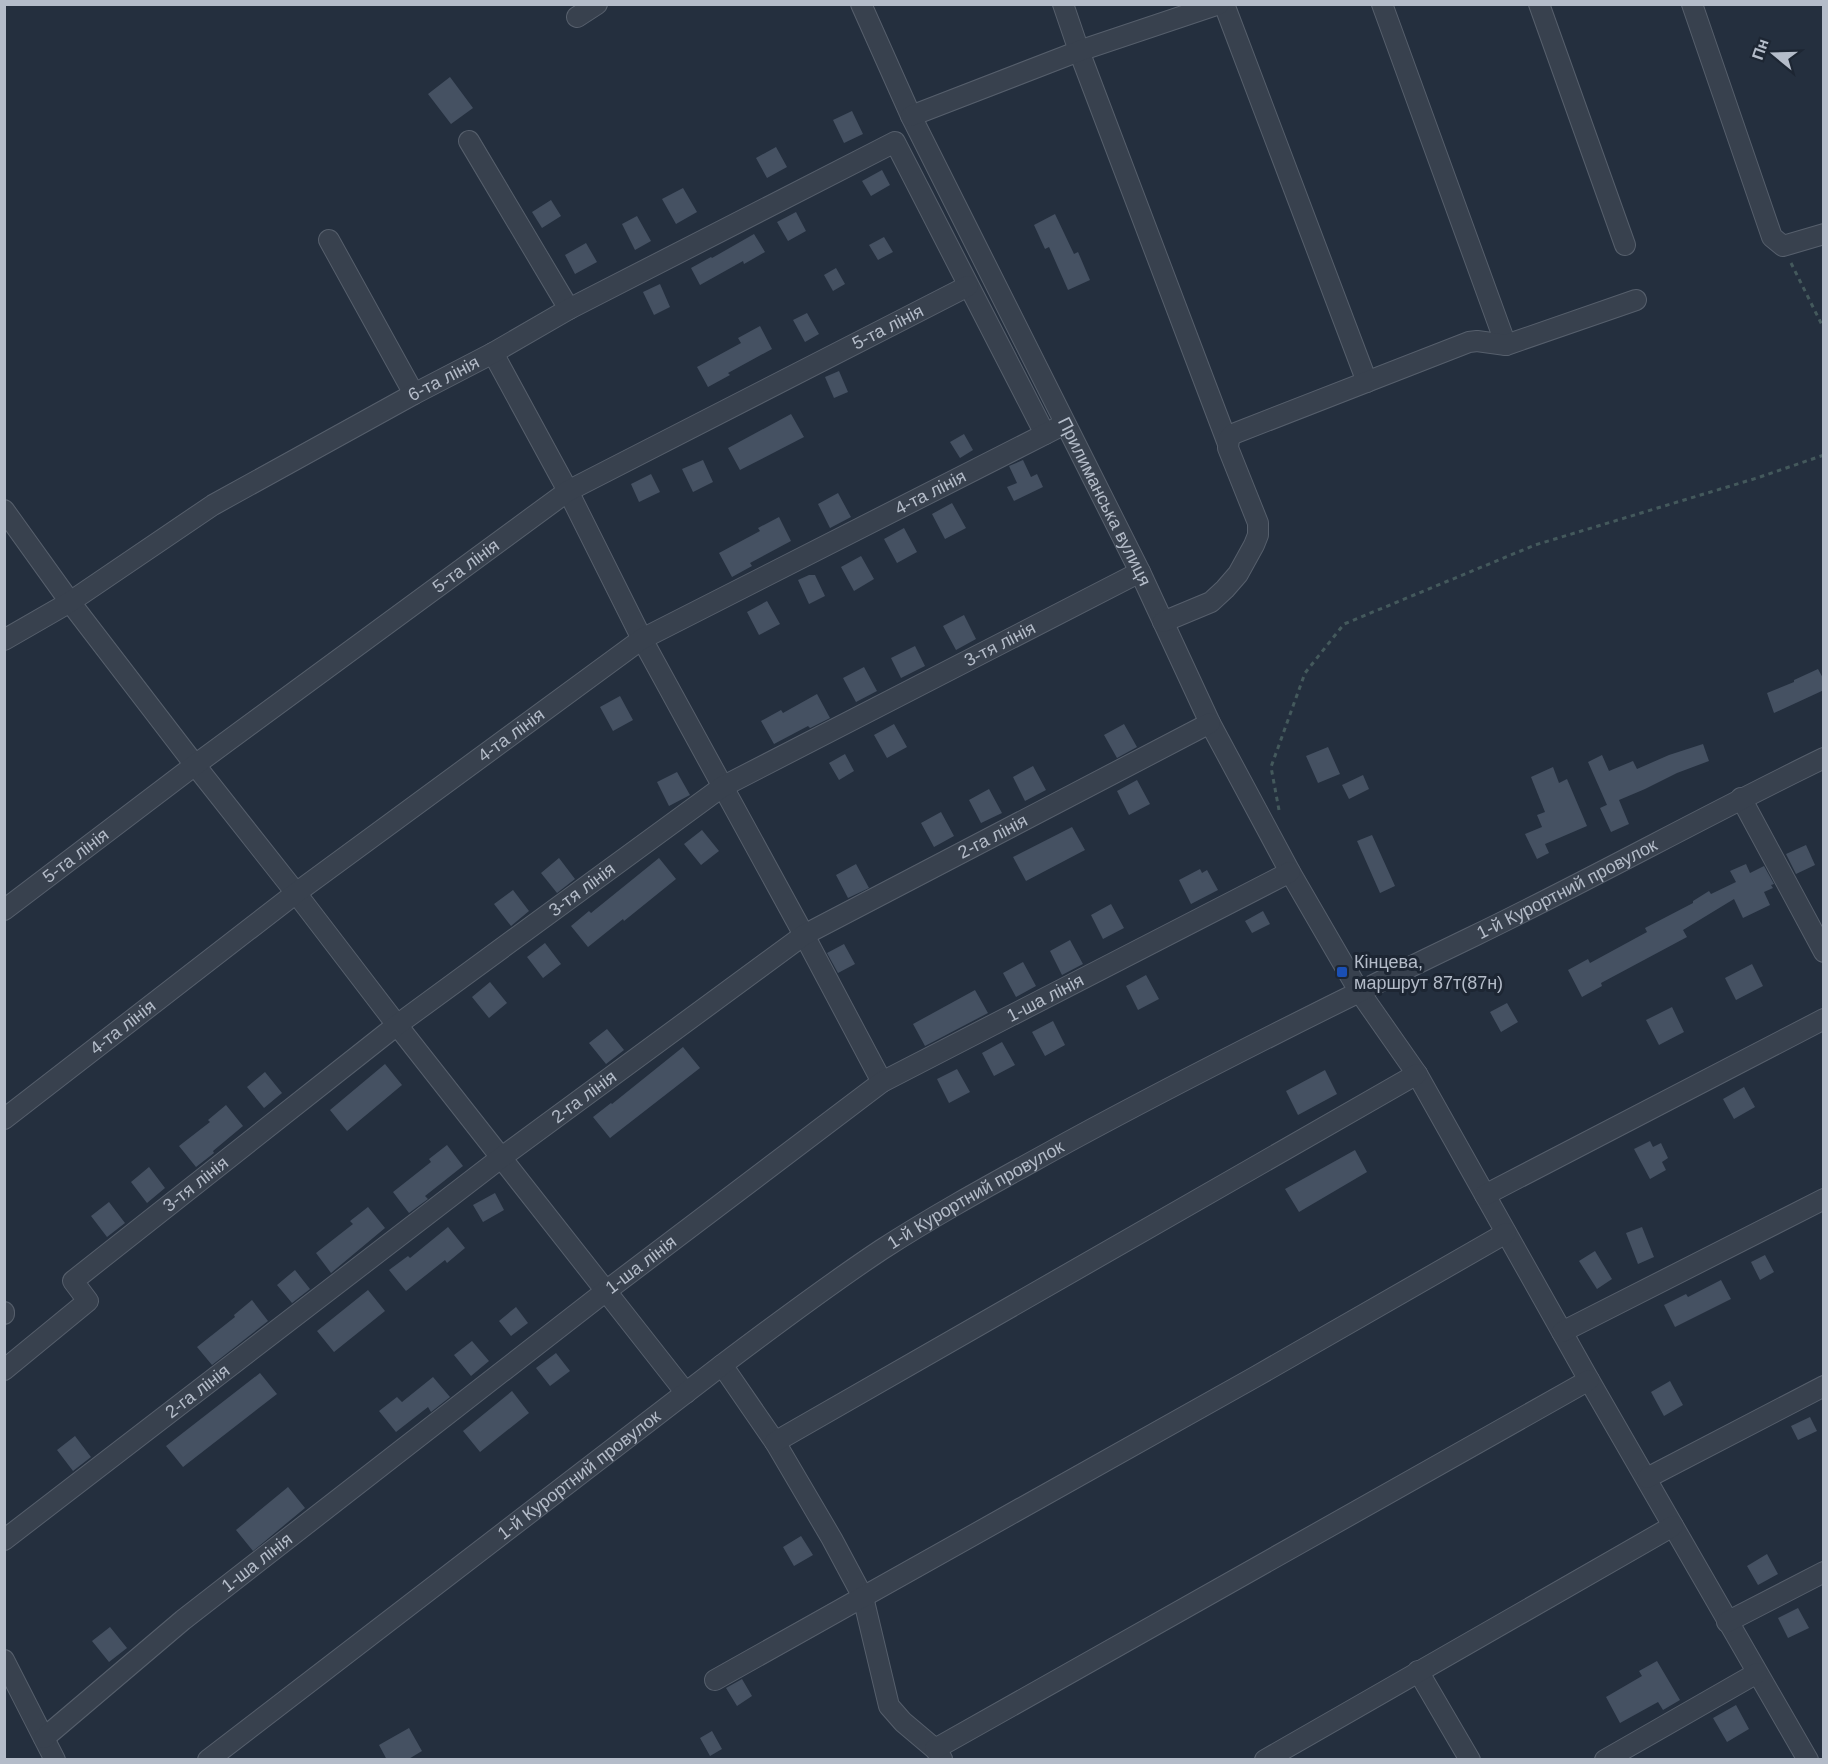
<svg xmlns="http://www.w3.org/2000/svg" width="1828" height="1764" font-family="Helvetica,sans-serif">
  <rect width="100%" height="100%" fill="#242f3e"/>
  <path fill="#455162" d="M450,77L473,108L451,124L428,94Z
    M852,111L863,134L844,143L833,120Z
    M776,147L787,167L767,178L756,158Z
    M882,170L890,185L871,196L862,181Z
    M683,188L697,212L676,224L662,199Z
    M551,200L561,216L542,228L532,212Z
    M796,212L806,231L788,241L777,222Z
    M1055,214L1074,254L1078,252L1090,280L1068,290L1049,247L1045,249L1034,225Z
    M637,216L651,241L635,250L622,224Z
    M754,234L765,252L744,264L743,261L700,285L691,268L711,257L712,258Z
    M884,237L893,252L878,260L869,245Z
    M586,243L597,262L575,274L565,255Z
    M836,268L845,284L833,291L824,275Z
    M660,284L670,307L654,315L643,292Z
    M807,313L819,334L805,342L793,320Z
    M760,326L772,349L728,373L730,375L708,387L697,367L741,343L738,338Z
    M839,371L848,392L834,398L825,377Z
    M791,414L804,437L740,470L728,448Z
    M964,434L973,450L960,458L950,442Z
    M703,460L713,482L693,492L682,469Z
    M1023,460L1031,477L1037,474L1043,487L1014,501L1007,487L1017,483L1009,466Z
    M651,474L660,492L639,502L631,484Z
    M838,493L851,517L830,528L818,504Z
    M952,503L966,528L945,539L932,514Z
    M779,517L791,541L750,563L752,566L732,577L719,553L760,531L758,528Z
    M904,528L917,552L897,563L884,539Z
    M861,556L874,579L854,591L841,567Z
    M809,575H815L825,596L809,604L798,580Z
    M767,601L780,624L759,635L747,612Z
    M964,615L976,639L956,650L943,626Z
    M915,646L925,666L901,678L891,658Z
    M864,667L877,691L856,702L843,678Z
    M1818,669L1824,680V690L1774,713L1767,693L1794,682V680Z
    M817,694L830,718L810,728L808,726L774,744L761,721L781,710L783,713Z
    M620,696L633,720L613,731L600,707Z
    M894,724L907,747L887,758L874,735Z
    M1124,724L1137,747L1117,758L1104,735Z
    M1703,744L1709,761L1677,773L1645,789L1619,800L1629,824L1611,832L1600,808L1611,803L1607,805L1588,762L1602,755L1609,771L1633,761L1637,769L1669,755Z
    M1328,747L1340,774L1318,783L1306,756Z
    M845,754L854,771L839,780L829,763Z
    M1033,766L1046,790L1025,801L1013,777Z
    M1553,767L1559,783L1567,779L1587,826L1545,844L1549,853L1537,859L1525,834L1542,827L1537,815L1545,812L1531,777Z
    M677,772L690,795L669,806L657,782Z
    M1363,775L1369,789L1349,799L1342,785Z
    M1137,780L1150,804L1129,815L1117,791Z
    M989,789L1002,813L981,823L969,800Z
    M941,812L954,836L934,847L921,823Z
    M1072,827L1085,850L1026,881L1013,857Z
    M702,830L719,851L701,865L684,844Z
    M1372,835L1395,886L1380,893L1357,841Z
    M1806,845L1815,865L1796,874L1786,854Z
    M559,858L575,879L557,893L541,873Z
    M659,858L676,879L624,921L623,919L588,947L571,926L589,911L591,913Z
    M856,864L869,888L848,898L836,875Z
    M1746,864L1750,873L1764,866L1774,884L1771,885L1773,888L1764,892L1770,905L1743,918L1734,899L1683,930L1687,937L1601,983L1602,986L1582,997L1568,970L1588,959L1590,963L1647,932L1645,928L1693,903V901L1709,891L1711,894L1736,882L1730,871Z
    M1200,869L1202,873L1207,870L1218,890L1191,904L1179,880Z
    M513,890L529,911L511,926L494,904Z
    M1111,904L1124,928L1103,939L1091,915Z
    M1263,911L1270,924L1252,933L1245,921Z
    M1070,940L1083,964L1062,975L1050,951Z
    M545,943L561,964L543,978L527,957Z
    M844,944L855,964L838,973L827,953Z
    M1023,962L1036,986L1016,997L1003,973Z
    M1752,964L1763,986L1736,1000L1725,978Z
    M1146,975L1159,999L1138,1010L1126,986Z
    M490,982L507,1003L489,1018L472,997Z
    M975,990L988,1013L925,1046L913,1024Z
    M1507,1003L1518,1022L1501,1032L1490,1012Z
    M1672,1007L1684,1032L1659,1045L1646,1020Z
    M1053,1021L1065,1045L1045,1056L1032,1032Z
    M607,1029L624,1050L606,1064L589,1043Z
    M1002,1042L1015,1065L994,1076L982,1053Z
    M683,1047L700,1068L610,1138L593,1117L611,1103L612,1104Z
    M385,1064L402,1085L347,1131L330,1110Z
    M957,1069L970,1092L949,1103L937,1079Z
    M1325,1070L1337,1094L1298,1115L1286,1091Z
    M265,1072L282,1093L264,1108L247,1087Z
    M1744,1087L1755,1107L1734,1119L1723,1099Z
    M226,1105L243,1126L213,1151L214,1153L196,1167L179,1146L210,1122L208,1120Z
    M1650,1141L1653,1147L1661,1143L1668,1158L1662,1162L1666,1170L1650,1179L1634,1149Z
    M447,1145L463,1166L425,1196L428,1199L409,1213L393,1192L431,1162L429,1159Z
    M1355,1150L1367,1172L1299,1212L1285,1189Z
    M149,1167L165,1188L147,1203L131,1182Z
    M495,1193L504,1210L483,1222L473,1205Z
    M109,1202L125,1223L107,1237L91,1216Z
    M368,1207L385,1228L331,1273L316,1253L353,1224L350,1221Z
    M448,1227L465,1248L447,1263L445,1260L406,1291L389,1270L408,1256L410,1258Z
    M1642,1227L1654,1257L1638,1264L1626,1233Z
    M1595,1251L1612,1279L1597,1289L1579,1261Z
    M1765,1255L1774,1272L1760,1280L1751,1262Z
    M295,1270L310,1289L292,1303L277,1285Z
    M1721,1280L1731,1299L1675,1327L1664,1305L1686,1294L1688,1297Z
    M368,1290L385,1311L334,1352L317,1331Z
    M252,1300L268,1321L212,1365L197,1347L235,1317L234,1315Z
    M516,1307L528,1323L511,1336L499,1321Z
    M472,1341L489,1361L471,1376L454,1355Z
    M556,1353L570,1371L550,1386L536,1368Z
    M260,1373L277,1394L183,1467L166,1446Z
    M433,1377L450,1397L431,1412L428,1407L396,1432L379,1411L397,1397L402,1402Z
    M1670,1381L1683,1405L1664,1416L1651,1392Z
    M512,1391L529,1413L480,1452L463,1431Z
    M1810,1417L1817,1431L1798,1440L1791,1426Z
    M75,1436L91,1457L73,1471L57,1450Z
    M288,1487L305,1508L253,1551L236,1530Z
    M801,1536L813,1555L794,1566L783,1547Z
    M1767,1554L1778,1574L1758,1585L1747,1566Z
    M1798,1608L1809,1628L1788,1638L1778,1618Z
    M110,1627L127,1648L109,1662L92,1641Z
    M1657,1661L1680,1700L1663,1710L1658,1702L1620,1723L1606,1697L1642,1676L1639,1671Z
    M742,1679L752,1696L737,1706L726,1688Z
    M1736,1705L1749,1729L1727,1742L1713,1718Z
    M409,1728L422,1751L407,1760H387L379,1745Z
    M712,1731L722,1749L710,1756L700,1738Z"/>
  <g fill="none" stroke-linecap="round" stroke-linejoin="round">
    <g stroke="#565f6c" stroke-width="22">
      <g id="minor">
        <path id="s1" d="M861,4L911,116L1140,572L1210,723L1290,872L1359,991L1417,1074L1589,1380L1808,1760"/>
        <path d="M1063,4L1079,51L1228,444"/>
        <path d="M1224,4L1367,382"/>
        <path d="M1382,4L1506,345"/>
        <path d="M1539,4L1625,245"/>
        <path d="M1692,4L1772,237L1783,246L1824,234"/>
        <path d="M577,17L597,4"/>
        <path d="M911,116L1079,51L1219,4"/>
        <path d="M469,141L569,309"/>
        <path d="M329,240L414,394"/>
        <path d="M493,353L568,491L642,639L804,935L882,1082"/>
        <path d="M4,510L70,602L195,765L296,893L397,1025L686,1393"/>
        <path d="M1163,622L1211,602L1225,589L1238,574L1254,545L1258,535V523L1228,448L1229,439L1233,434L1469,342L1477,341L1506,345L1636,300"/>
        <path id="s2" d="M4,640L70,602L213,505L414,394L493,353L569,309L895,142L1045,434"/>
        <path d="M1741,798L1824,952"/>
        <path id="s3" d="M4,910L195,765L568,491L968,286"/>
        <path id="s4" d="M4,1119L296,893L642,639L1057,428"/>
        <path d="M1485,1195L1824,1019"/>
        <path d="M4,1312V1314"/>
        <path d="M1562,1332L1824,1199"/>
        <path d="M722,1365L775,1442L832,1539L863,1597L889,1706L903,1722L935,1749L942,1759"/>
        <path id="s5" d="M4,1370L88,1301L73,1281L397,1025L722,787L1140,572"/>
        <path d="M775,1442L1417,1074"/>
        <path d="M1647,1478L1824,1386"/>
        <path id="s6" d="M4,1540L502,1157L804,935L1210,723"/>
        <path d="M1727,1622L1824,1572"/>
        <path d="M4,1660L55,1760"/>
        <path d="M1418,1671L1470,1760"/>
        <path d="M715,1680L1255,1377L1506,1233"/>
        <path id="s7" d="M44,1738L183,1620L606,1291L882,1082L1290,872"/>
        <path d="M935,1749L1589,1380"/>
        <path id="s8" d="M208,1760L722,1365C775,1325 827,1286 881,1250C941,1211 1005,1177 1068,1142C1201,1070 1337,1002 1474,936C1592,879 1706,815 1824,758"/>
        <path d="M1265,1760L1673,1526"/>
        <path d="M1605,1760L1757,1673"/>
      </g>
    </g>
    <path stroke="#44595c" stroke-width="3" stroke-dasharray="4.5 4.5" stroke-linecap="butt" d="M1791,263L1824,329
      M1279,810L1271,767L1305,673L1344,624L1535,545L1757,478L1824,455"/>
    <use href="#minor" stroke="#38414e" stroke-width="20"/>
  </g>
  <rect fill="#1a4fb4" stroke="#1d2633" stroke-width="2" x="1336" y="966" width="12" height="12" rx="3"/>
  <g text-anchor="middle" stroke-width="6" stroke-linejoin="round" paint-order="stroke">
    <g font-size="18" fill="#b4bcc9" stroke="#1d2633">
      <text dy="6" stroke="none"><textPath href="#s3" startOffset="1062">5-та лінія</textPath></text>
      <text dy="6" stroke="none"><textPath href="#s2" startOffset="512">6-та лінія</textPath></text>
      <text dy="6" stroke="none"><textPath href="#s4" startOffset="1122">4-та лінія</textPath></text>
      <text dy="6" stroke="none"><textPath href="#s1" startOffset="554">Прилиманська вулиця</textPath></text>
      <text dy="6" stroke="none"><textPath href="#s3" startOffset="576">5-та лінія</textPath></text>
      <text dy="6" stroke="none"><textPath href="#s5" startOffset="1262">3-тя лінія</textPath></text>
      <text dy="6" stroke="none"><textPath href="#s4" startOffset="636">4-та лінія</textPath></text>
      <text dy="6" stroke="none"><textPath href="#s6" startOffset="1216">2-га лінія</textPath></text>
      <text dy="6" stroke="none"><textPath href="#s3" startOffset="90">5-та лінія</textPath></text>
      <text dy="6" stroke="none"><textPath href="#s8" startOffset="1620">1-й Курортний провулок</textPath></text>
      <text dy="6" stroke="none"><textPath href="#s5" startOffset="776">3-тя лінія</textPath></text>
      <text dy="6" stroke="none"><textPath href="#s7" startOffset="1248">1-ша лінія</textPath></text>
      <text dy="6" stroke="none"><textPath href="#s4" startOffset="150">4-та лінія</textPath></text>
      <text dy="6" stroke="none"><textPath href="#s6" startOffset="730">2-га лінія</textPath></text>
      <text dy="6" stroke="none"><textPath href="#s5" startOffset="290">3-тя лінія</textPath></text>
      <text dy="6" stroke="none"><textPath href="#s8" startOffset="954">1-й Курортний провулок</textPath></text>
      <text dy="6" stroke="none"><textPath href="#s7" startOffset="762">1-ша лінія</textPath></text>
      <text dy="6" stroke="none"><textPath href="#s6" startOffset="244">2-га лінія</textPath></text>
      <text dy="6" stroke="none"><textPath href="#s8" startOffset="468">1-й Курортний провулок</textPath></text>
      <text dy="6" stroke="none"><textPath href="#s7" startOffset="276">1-ша лінія</textPath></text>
    </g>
    <g font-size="18" fill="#b4bcc9" stroke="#1d2633" text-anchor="start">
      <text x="1354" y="968">Кінцева,<tspan x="1354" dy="21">маршрут 87т(87н)</tspan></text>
    </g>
  </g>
  <rect width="1828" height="1764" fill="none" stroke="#b4bcc9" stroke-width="12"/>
  <g transform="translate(1774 54) rotate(289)" stroke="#1d2633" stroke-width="4.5" paint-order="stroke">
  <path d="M0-4.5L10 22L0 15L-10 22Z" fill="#b4bcc9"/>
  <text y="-9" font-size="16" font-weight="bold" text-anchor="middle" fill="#b4bcc9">Пн</text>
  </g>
</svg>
